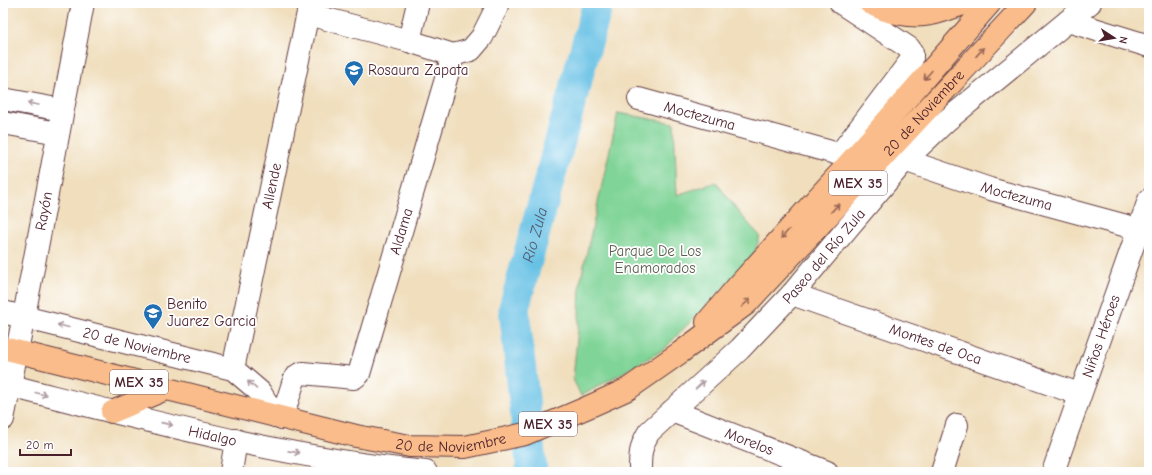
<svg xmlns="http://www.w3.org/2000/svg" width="1152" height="475" font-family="'Comic Neue',sans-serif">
  <rect width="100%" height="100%" fill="#fff"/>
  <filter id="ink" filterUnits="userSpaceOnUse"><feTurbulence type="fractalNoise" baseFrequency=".025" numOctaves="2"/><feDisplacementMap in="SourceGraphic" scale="8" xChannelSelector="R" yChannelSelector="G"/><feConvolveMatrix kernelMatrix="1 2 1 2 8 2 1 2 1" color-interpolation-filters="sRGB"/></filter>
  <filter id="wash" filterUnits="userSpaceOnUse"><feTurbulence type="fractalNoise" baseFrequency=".012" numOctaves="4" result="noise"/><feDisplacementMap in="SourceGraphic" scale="16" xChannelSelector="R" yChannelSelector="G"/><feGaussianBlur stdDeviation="0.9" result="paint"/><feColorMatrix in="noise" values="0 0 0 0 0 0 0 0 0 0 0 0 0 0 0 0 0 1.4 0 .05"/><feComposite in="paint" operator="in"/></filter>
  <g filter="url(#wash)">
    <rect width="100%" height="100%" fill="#f0debc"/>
    <path fill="#80d497" stroke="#657a61" d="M618,113L674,123L677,195L716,182L739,213L760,236L753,257L663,350L581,396L573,379L579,319L580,283Z"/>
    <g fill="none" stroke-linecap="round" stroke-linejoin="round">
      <path stroke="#67c1e5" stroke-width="31" id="s1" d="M532,472L514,308L598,3"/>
    </g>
  </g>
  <g filter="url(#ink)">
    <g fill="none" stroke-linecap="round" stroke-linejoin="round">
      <g stroke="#633c41" stroke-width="24">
        <g id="minor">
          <path d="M308,14L409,41L453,55"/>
          <path d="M1068,21L1149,46"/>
          <path d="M409,41L418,3"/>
          <path d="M3,99L62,110"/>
          <path id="s2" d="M639,99L853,158"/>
          <path d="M3,123L58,133"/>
          <path d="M840,154L912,59V53L909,48L841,3"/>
          <path id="s3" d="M892,156L990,189L1149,232"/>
          <path id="s4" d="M792,294L1079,394"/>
          <path id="s5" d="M3,312L233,369L260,392L275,416"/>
          <path id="s6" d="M233,369L310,3"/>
          <path id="s7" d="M3,384C142,419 283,458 426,472"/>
          <path id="s8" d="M672,411L827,472"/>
          <path id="s9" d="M282,418L294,380L298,375L303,373L354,378L359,374L453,55L471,50L482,37L499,3"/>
          <path id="s10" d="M3,419L24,316L83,3"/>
          <path d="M231,472L236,440"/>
          <path id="s11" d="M640,472C640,456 640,446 649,432L740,349L792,294L904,161L946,121L1090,3"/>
          <path d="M942,472L957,425"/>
          <path id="s12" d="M1053,472L1149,200"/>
        </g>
      </g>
      <g stroke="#633c41" stroke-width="24">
        <g id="major">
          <path d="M870,3C887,13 912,18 931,14C943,12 955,6 967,3"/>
          <path d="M707,322L737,287L879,130L990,3"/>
          <path id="s13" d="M3,348L356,436L410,446L465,447L525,434L586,408L628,389L681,352L746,304L1026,3"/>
          <path d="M112,412L166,389"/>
        </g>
      </g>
      <use href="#minor" stroke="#fff" stroke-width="22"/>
      <use href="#major" stroke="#f9bc8a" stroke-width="22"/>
    </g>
    <defs><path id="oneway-shaft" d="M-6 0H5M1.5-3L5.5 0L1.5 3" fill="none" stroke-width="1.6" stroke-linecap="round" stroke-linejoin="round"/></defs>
    <g stroke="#996656">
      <use href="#oneway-shaft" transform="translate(980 52) rotate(-47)"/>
      <use href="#oneway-shaft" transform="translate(928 75) rotate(131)"/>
      <use href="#oneway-shaft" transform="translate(835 208) rotate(-47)"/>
      <use href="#oneway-shaft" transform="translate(785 234) rotate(132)"/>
      <use href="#oneway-shaft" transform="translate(746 303) rotate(-42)"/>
    </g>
    <g stroke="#ae9aa0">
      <use href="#oneway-shaft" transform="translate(33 104) rotate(-170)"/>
      <use href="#oneway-shaft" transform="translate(63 326) rotate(-166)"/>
      <use href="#oneway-shaft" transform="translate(252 385) rotate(-139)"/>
      <use href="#oneway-shaft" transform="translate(700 385) rotate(-42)"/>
      <use href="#oneway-shaft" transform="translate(41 394) rotate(14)"/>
      <use href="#oneway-shaft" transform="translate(167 424) rotate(13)"/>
      <use href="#oneway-shaft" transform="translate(294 452) rotate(11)"/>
    </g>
  </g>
  <defs>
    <g id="school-pin" transform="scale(1)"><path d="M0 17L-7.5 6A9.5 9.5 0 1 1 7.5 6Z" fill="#1f6fb2" stroke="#fff"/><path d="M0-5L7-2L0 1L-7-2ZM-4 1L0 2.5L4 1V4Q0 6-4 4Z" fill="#fff"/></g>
  </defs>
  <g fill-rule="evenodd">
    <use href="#school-pin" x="354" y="70"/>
    <use href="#school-pin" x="153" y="313"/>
  </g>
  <g text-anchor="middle" stroke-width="3.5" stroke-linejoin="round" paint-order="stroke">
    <g fill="#fff" stroke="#80626b" stroke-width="1">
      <rect x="829" y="171" width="58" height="24" rx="3"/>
      <rect x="110" y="370" width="58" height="24" rx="3"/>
      <rect x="519" y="412" width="58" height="24" rx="3"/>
    </g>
    <g font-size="14" font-weight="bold" fill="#4a1f2b">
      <text x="858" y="188">MEX 35</text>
      <text x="139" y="387">MEX 35</text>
      <text x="548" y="429">MEX 35</text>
    </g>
    <g font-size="15" fill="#4a1f2b" stroke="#fff" text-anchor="start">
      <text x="368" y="75">Rosaura Zapata</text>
      <text x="167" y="309">Benito<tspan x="167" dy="17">Juarez Garcia</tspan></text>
    </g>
    <g font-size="15" fill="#4a1f2b" stroke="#fff">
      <text dy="5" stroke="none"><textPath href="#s13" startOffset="1054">20 de Noviembre</textPath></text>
      <text dy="5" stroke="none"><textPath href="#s2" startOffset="63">Moctezuma</textPath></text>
      <text dy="5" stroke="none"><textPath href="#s6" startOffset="187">Allende</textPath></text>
      <text dy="5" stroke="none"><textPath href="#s3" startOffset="131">Moctezuma</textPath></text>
      <text dy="5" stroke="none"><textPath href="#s10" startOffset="212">Rayón</textPath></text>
      <text dy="5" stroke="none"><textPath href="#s9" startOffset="258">Aldama</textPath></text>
      <text dy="5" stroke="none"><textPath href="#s11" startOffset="290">Paseo del Río Zula</textPath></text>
      <text dy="5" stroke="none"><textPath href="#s12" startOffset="144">Niños Héroes</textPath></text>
      <text dy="5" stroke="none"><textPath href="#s4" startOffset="152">Montes de Oca</textPath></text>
      <text dy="5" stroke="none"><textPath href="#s5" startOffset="138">20 de Noviembre</textPath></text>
      <text dy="5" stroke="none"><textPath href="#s7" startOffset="216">Hidalgo</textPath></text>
      <text dy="5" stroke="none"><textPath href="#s13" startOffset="460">20 de Noviembre</textPath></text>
      <text dy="5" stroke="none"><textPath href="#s8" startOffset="83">Morelos</textPath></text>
    </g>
    <g font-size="15" fill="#5d5e51" stroke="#fff">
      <text x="655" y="256">Parque De Los<tspan x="655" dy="17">Enamorados</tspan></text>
    </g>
    <g font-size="16" font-style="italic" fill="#54586c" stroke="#fff">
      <text dy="6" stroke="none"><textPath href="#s1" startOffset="241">Río Zula</textPath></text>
    </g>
  </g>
  <rect width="1152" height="475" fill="none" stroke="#fff" stroke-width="16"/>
  <g transform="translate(1114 38) rotate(102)" stroke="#ffffff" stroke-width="3" paint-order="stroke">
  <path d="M0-3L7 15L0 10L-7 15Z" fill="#4a1f2b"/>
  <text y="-6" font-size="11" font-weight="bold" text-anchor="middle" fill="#4a1f2b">N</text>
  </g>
  <path d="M20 449v6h51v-6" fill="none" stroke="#4a1f2b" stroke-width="2"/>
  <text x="26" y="449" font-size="12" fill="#4a1f2b" stroke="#ffffff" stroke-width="3" paint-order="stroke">20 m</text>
</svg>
